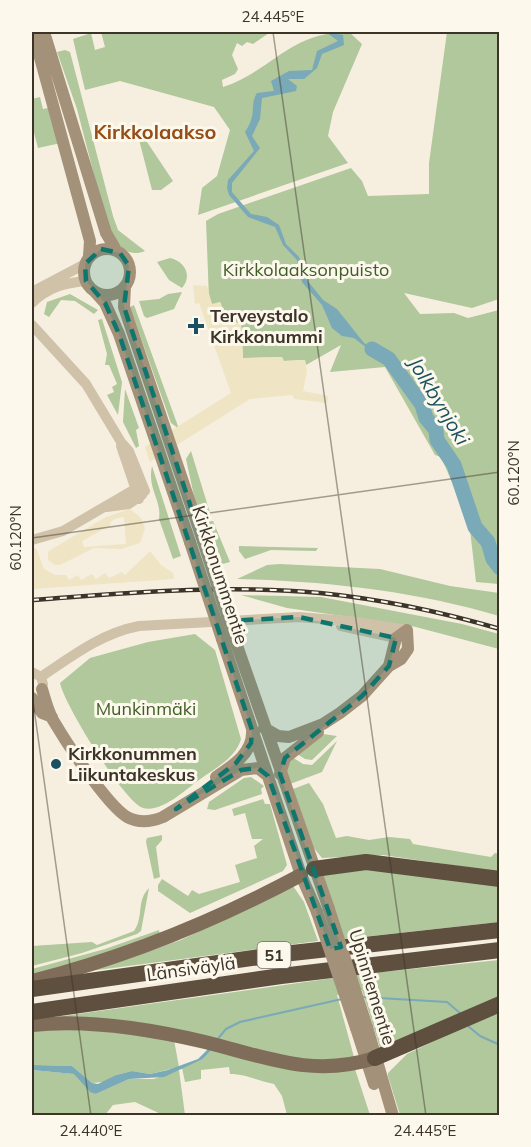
<svg xmlns="http://www.w3.org/2000/svg" width="531" height="1147" font-family="Mulish,sans-serif">
  <rect width="100%" height="100%" fill="#f6efdf"/>
  <path fill="#b1c79c" d="M101,32L269,33L253,44L247,42L242,46L237,43L232,55L238,69L235,74L222,80L223,87C272,71 289,32 349,32L362,44L333,112L328,136L348,163L198,215L202,188L217,176L230,130L214,107L120,81L85,90L73,39L91,33L95,50L105,47Z
    M447,32H499V299L472,308L404,293L420,314L454,313L468,318L499,310V584L476,582L469,521L441,457L435,455L385,367L330,372L341,345L306,365L305,360L283,361L282,357L243,358L241,323L228,322L220,302L213,305L209,299L206,221L218,214L351,168L362,181L368,196L429,194V163Z
    M65,50L70,52L113,216L118,230L145,251C123,260 113,237 106,221L77,109L57,52Z
    M40,97L43,109L48,108L61,143L38,148L32,125V99Z
    M135,124L173,181L161,190H152Z
    M170,258C184,261 193,275 182,288L169,280L157,262Z
    M182,292L174,309L147,318L144,316L139,301L159,299L168,294Z
    M70,294L98,310L94,314L75,301L61,300L49,317L44,314L47,302Z
    M134,305L179,429L171,423L130,307Z
    M102,319L122,382L118,415L107,395L114,392L112,387L117,384L109,365H105L107,354L98,320Z
    M125,389L139,428L136,430L139,446L136,448L123,422Z
    M191,451L211,516L205,519L197,510L186,459Z
    M152,466L181,556L173,559L159,519C162,500 147,489 152,466Z
    M213,521L230,562L211,567L204,533L205,522Z
    M239,546L318,548L316,551L271,550L245,559L239,551Z
    M280,564L380,569L450,586L499,593V616C415,591 325,581 237,579L267,565Z
    M241,595L321,597L462,624L499,634V649L412,626L287,608Z
    M195,634L215,650L241,739C236,758 215,768 199,780C186,789 162,813 143,808C124,802 64,704 60,683L90,658L148,642Z
    M323,734L337,736L312,760L305,759L297,754Z
    M337,741L322,772L290,784L286,768L292,757L303,764L312,765Z
    M251,777L264,786L261,789L262,794L215,810L207,809L209,802L244,778Z
    M309,783L323,804L336,838L347,836L369,840L389,837L410,839L413,844L491,857L495,853L499,854V872L383,855L322,858L313,847L293,789Z
    M263,799L265,804H270L287,865L283,871L190,913L158,891V885L162,879L188,896L192,890L199,894L240,882L235,865L257,858L254,846L263,839H252L245,813L234,816L232,809Z
    M162,835V840L156,847L160,877L154,879L146,842L147,838Z
    M374,869L499,882V922L344,939L321,876L333,872Z
    M293,886L304,902L318,941L90,971L181,940Z
    M149,888L141,931L137,934L82,953L32,966V946L92,942L97,945L134,931C144,917 136,901 149,888Z
    M159,930L160,936L32,976V969L105,949Z
    M499,960V1000L380,1048L362,990L337,995L354,1057L312,1062L49,1018L362,974Z
    M499,1010V1115H400L388,1076V1073L407,1054Z
    M32,1029L114,1031L174,1040L179,1067L150,1074L132,1071L116,1075L104,1082L92,1083L72,1066L32,1065Z
    M212,1049C263,1064 301,1076 355,1069L370,1115H344L343,1113L335,1116L287,1115L282,1096L274,1084C258,1081 246,1074 230,1074L229,1067L201,1070V1079L185,1082L182,1068L203,1059Z
    M32,1070L75,1074L90,1091L96,1094L129,1079H154L179,1070L185,1115H163L135,1102L113,1105L105,1115H32Z"/>
  <path fill="#efe4c4" fill-rule="evenodd" d="M193,285L207,286L212,304L220,302L228,322L241,323L243,358L282,357L284,361L305,360L307,371L303,391L328,396L327,403L295,399L292,395L250,399L150,462L145,447L231,393L199,303L195,304Z
    M130,509L141,518L145,528L140,543L121,549L94,548L60,565H55L48,560V552L52,549L106,517ZM124,517L126,544L84,547L82,541L111,525L110,522L117,518Z
    M32,546L37,550L44,569L55,575H66L69,580L78,575L81,580L92,574L96,579L105,573L109,578L122,572L125,575L150,551L161,565L173,573L174,579L32,589Z"/>
  <path fill="#7aa9b7" d="M326,32L343,35L344,45L322,54L317,68L304,79H288L297,86L296,91L262,98L260,119L252,136L260,148L232,183V192L251,214L267,217L279,225L286,244L299,257L307,280L323,300L337,309L364,343L389,359L372,352L354,338L342,336L332,328L322,305L302,282L297,260L283,245L275,227L248,217L229,195L227,188L228,180L254,151L245,132C258,113 249,106 257,93L274,91L271,81L289,71L312,70L317,51L338,41Z
    M209,1048L212,1049L203,1059L164,1077L129,1079L96,1094L90,1092L74,1074L32,1070V1065H34L72,1066L92,1083L98,1084L116,1075L132,1071L150,1074L168,1070L198,1059Z"/>
  <g fill="none" stroke-linecap="round" stroke-linejoin="round">
    <path stroke="#7aa9b7" stroke-width="2" d="M362,997L447,1002L460,1013
      M468,1026L480,1036L500,1045
      M216,1041L226,1029L240,1022L342,999"/>
    <path stroke="#7aa9b7" stroke-width="15" d="M372,349L389,359L422,405L426,418L436,430L437,440L454,465L475,527L488,542L493,559L500,568"/>
    <path stroke="#d0c2a9" stroke-width="10" d="M32,292L85,264
      M32,303C47,288 64,283 86,281
      M32,325L86,384L121,442L129,451L145,491
      M121,446L139,499
      M107,507L129,504L142,495
      M32,540L63,531L135,489L145,491
      M341,626L396,638
      M32,672L41,677L43,684
      M41,677C72,656 102,633 139,626L299,617L349,621L407,630"/>
    <path stroke="#a49179" stroke-width="12" d="M33,32L90,241L89,256
      M44,32L106,233L116,250
      M84 272a23 23 0 1 1 46 0a23 23 0 1 1-46 0Z
      M125,286L124,307L203,541
      M95,292L105,303L119,334L190,542
      M234,637L329,909
      M222,639L301,875L317,912
      M42,689C45,699 48,711 53,720C66,742 106,804 127,817C138,823 151,822 163,817L241,770L258,768L268,776
      M32,698L42,713L52,717
      M264,728L278,736L289,737L323,724L340,713L362,696L389,666L401,659L408,649L407,630L396,638L389,666
      M280,774L285,758L318,732
      M216,777C232,766 253,753 252,732
      M367,1027L393,1116
      M356,1028L374,1084"/>
    <path stroke="#806d59" stroke-width="14" d="M32,981C127,957 215,921 301,875
      M32,1025C88,1019 150,1029 205,1042C265,1057 313,1078 375,1058"/>
    <path stroke="#5e4f3f" stroke-width="16" d="M314,869L366,862L500,879
      M32,989L274,955L500,930
      M32,1012L281,976L500,950
      M375,1058L500,1004"/>
    <g stroke="#3c3329" stroke-width="4.5">
      <path id="rail" d="M32,600C127,593 224,584 320,593C380,599 442,612 500,629"/>
    </g>
    <use href="#rail" stroke="#fcf8ec" stroke-width="2" stroke-dasharray="7" stroke-linecap="butt"/>
    <path stroke="#a49179" stroke-width="12" d="M203,541L234,637
      M190,542L222,639
      M329,909L367,1027
      M317,912L356,1028"/>
  </g>
  <path fill="#0f766e" fill-opacity="0.2" stroke="#0f766e" stroke-width="4.5" stroke-dasharray="12 8" stroke-linejoin="round" d="M101,249L120,253L129,266L124,307L229,621L299,617L396,638L389,666L362,696L285,758L280,774L341,947L330,949L268,776L258,768L241,770L176,809L236,763L251,743L252,730L119,334L105,303L86,281L85,264Z"/>
  <path fill="none" stroke="#3c3329" stroke-width="1.5" stroke-opacity="0.45" d="M273,32L426,1116M32,538L500,472M32,694L91,1116"/>
  <g fill="#195163" stroke="#fcf8ec" stroke-width="2">
    <path d="M193 317h6v6h6v6h-6v6h-6v-6h-6v-6h6z"/>
    <circle cx="56" cy="764" r="6"/>
  </g>
  <g text-anchor="middle" stroke-width="6" stroke-linejoin="round" paint-order="stroke">
    <rect fill="#fcf8ec" stroke="#766e64" stroke-width="1.5" x="257.5" y="942" width="33" height="26" rx="4.5"/>
    <g font-size="16" font-weight="bold" fill="#3c3329">
      <text x="274" y="961">51</text>
    </g>
    <g font-size="18" fill="#415e2a" stroke="#fcf8ec">
      <text x="306" y="276">Kirkkolaaksonpuisto</text>
      <text x="146" y="715">Munkinmäki</text>
    </g>
    <g font-size="18" font-weight="bold" fill="#3c3329" stroke="#fcf8ec" text-anchor="start">
      <text x="210" y="322">Terveystalo<tspan x="210" dy="21">Kirkkonummi</tspan></text>
      <text x="68" y="760">Kirkkonummen<tspan x="68" dy="21">Liikuntakeskus</tspan></text>
    </g>
    <g font-size="18" fill="#3c3329" stroke="#fcf8ec">
      <text transform="translate(220 575) rotate(72)" y="6">Kirkkonummentie</text>
      <text transform="translate(191 969) rotate(-8)" y="6">Länsiväylä</text>
      <text transform="translate(372 987) rotate(73)" y="6">Upinniementie</text>
    </g>
    <g font-size="20" font-weight="bold" fill="#954e18" stroke="#fcf8ec">
      <text x="155" y="139">Kirkkolaakso</text>
    </g>
    <g font-size="20" font-style="italic" fill="#195163" stroke="#fcf8ec">
      <text transform="translate(439 401) rotate(59)" y="7">Jolkbynjoki</text>
    </g>
  </g>
  <rect width="531" height="1147" fill="none" stroke="#fcf8ec" stroke-width="66"/>
  <rect x="33" y="33" width="465" height="1081" fill="none" stroke="#3c3329" stroke-width="2"/>
  <g font-size="15" text-anchor="middle" fill="#3c3329">
    <text x="273" y="22">24.445°E</text>
    <text transform="translate(514 473) rotate(-90)" y="5">60.120°N</text>
    <text transform="translate(16 538) rotate(-90)" y="5">60.120°N</text>
    <text x="91" y="1136">24.440°E</text>
    <text x="425" y="1136">24.445°E</text>
  </g>
</svg>
